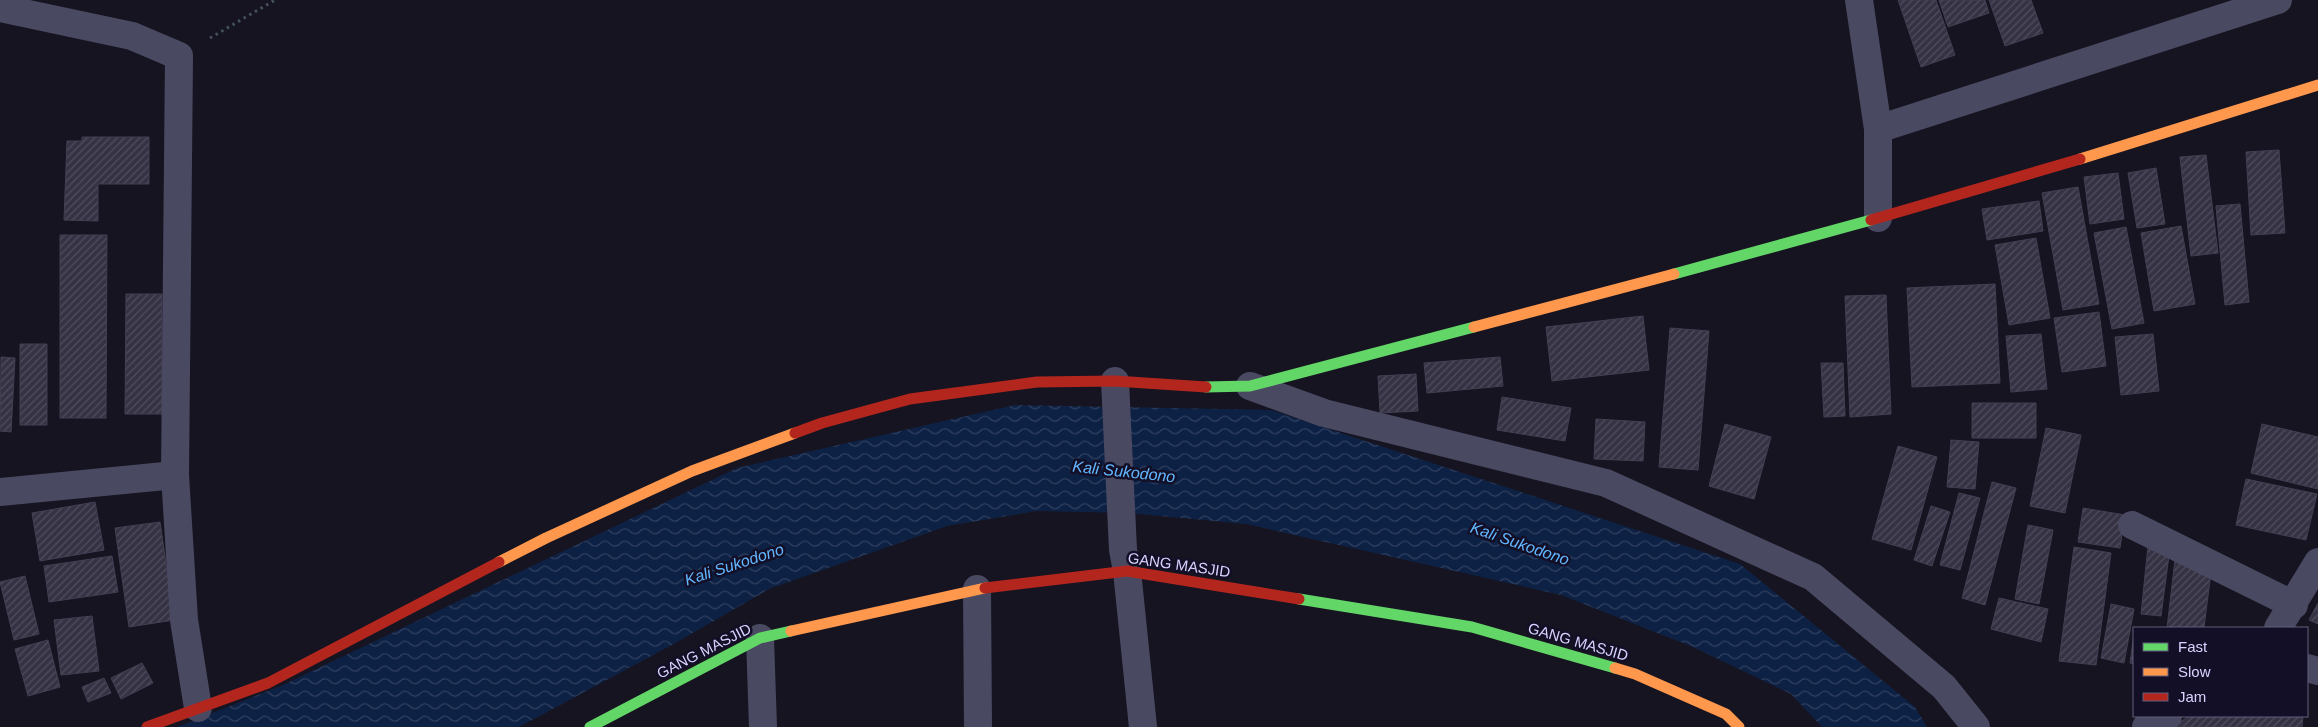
<svg xmlns="http://www.w3.org/2000/svg" width="2318" height="727" font-family="Helvetica,sans-serif">
  <defs>
    <pattern id="water-waves" width="16" height="10" patternUnits="userSpaceOnUse" patternTransform="scale(1.25)"><rect width="16" height="10" fill="#0d2144"/><path d="M0 5q4-4 8 0t8 0" fill="none" stroke="#304060"/></pattern>
    <pattern id="building-hatch" width="6" height="6" patternUnits="userSpaceOnUse" patternTransform="scale(1.25)"><rect width="6" height="6" fill="#343243"/><path d="M-1 1l2-2M0 6l6-6M5 7l2-2" fill="none" stroke="#514f5f"/></pattern>
  </defs>
  <rect width="100%" height="100%" fill="#161421"/>
  <path fill="url(#water-waves)" d="M1015,405L1271,410L1740,564L1915,707L1927,727H1822L1791,694L1693,647L1561,595L1246,524L1128,513L1037,511L947,526L769,589L670,646L519,727H177L283,685L737,468Z"/>
  <path fill="url(#building-hatch)" stroke="#433f54" d="M1898,0H1936L1955,55L1921,67Z
    M1939,0H1985L1989,13L1948,27Z
    M1989,0H2031L2043,33L2005,46Z
    M82,137H149V184H98V221L64,220L67,141H82Z
    M2279,150L2285,233L2251,235L2246,152Z
    M2206,155L2218,253L2191,256L2180,157Z
    M2156,168L2165,224L2137,228L2128,173Z
    M2118,173L2124,219L2090,224L2084,177Z
    M2078,187L2099,304L2063,310L2042,193Z
    M2039,201L2043,231L1987,240L1982,209Z
    M2240,204L2249,302L2225,305L2216,206Z
    M2181,226L2195,304L2154,311L2141,233Z
    M2126,227L2144,323L2112,329L2094,233Z
    M60,235H107L106,418H60Z
    M2036,238L2050,318L2009,325L1995,245Z
    M1995,284L2000,383L1912,387L1907,288Z
    M126,294H162V414H125Z
    M1886,295L1891,414L1850,417L1845,296Z
    M2099,312L2106,366L2062,372L2054,318Z
    M1643,316L1649,370L1552,381L1546,327Z
    M1670,328L1709,331L1698,470L1659,467Z
    M2041,334L2047,389L2011,392L2006,336Z
    M2153,334L2159,391L2121,395L2115,337Z
    M20,344H47V425H20Z
    M1,357L15,358L11,432L0,431Z
    M1500,357L1503,386L1427,393L1424,363Z
    M1821,363H1843L1845,416L1824,417Z
    M1416,374L1418,411L1380,413L1378,376Z
    M1502,397L1571,408L1565,441L1497,430Z
    M1972,403H2036V438H1972Z
    M1596,419L1645,422L1643,461L1594,459Z
    M1725,424L1771,437L1754,499L1709,486Z
    M2262,424L2318,437V489L2251,473Z
    M2046,428L2081,435L2065,513L2030,506Z
    M1951,440L1979,442L1975,489L1947,487Z
    M1898,446L1937,457L1911,550L1872,539Z
    M2246,479L2317,494L2306,540L2236,525Z
    M1992,482L2016,488L1985,605L1962,598Z
    M1959,493L1980,498L1960,570L1940,565Z
    M95,502L104,550L40,561L32,513Z
    M1931,506L1950,512L1932,566L1914,560Z
    M2083,508L2125,515L2120,548L2078,542Z
    M160,522L174,620L129,627L115,528Z
    M2028,525L2053,530L2039,604L2015,599Z
    M2148,546L2170,548L2161,616L2141,614Z
    M2074,547L2111,553L2096,665L2059,661Z
    M112,556L118,592L49,602L44,566Z
    M2175,560L2212,564L2204,628H2167Z
    M25,576L39,634L14,640L0,582Z
    M1999,598L2048,609L2041,642L1991,629Z
    M2318,603V624L2309,620Z
    M2111,604L2134,609L2124,663L2101,658Z
    M92,616L99,671L61,675L54,620Z
    M2134,634V664L2130,663Z
    M48,640L60,687L28,696L15,649Z
    M142,663L153,683L121,699L111,678Z
    M104,678L111,693L88,702L82,687Z
    M2189,716H2303L2302,727H2173Z"/>
  <g fill="none" stroke-linecap="round" stroke-linejoin="round">
    <path stroke="#44505f" stroke-width="3" stroke-dasharray="2.5 4" stroke-linecap="butt" d="M210,38L275,0"/>
    <path stroke="#4a4962" stroke-width="28" d="M1859,0L1878,129V218
      M0,8L132,36L179,56L175,475L184,620L198,708
      M1878,129L2278,0
      M1115,381L1123,550L1127,571L1143,727
      M1250,386L1324,413L1606,483L1813,577L1944,687L1976,727
      M0,492L175,475
      M2132,525L2294,605
      M977,589L978,727
      M2278,628L2318,562
      M760,638L763,727
      M2307,668L2318,671
      M2146,727L2168,716"/>
    <path stroke="#63d668" stroke-width="11" d="M1674,274L1871,220
      M1206,387L1250,386L1474,327
      M1299,599L1472,627L1615,668
      M590,727L760,638L791,631"/>
    <path stroke="#ff974d" stroke-width="11" d="M2080,159L2318,85
      M1474,327L1674,274
      M499,562L546,538L692,471L795,433
      M791,631L985,588
      M1615,668L1635,674L1726,714L1739,727"/>
    <path stroke="#b3261e" stroke-width="11" d="M1871,220L2080,159
      M795,433L822,423L910,399L1037,382L1115,381L1206,387
      M985,588L1127,571L1299,599
      M147,727L268,683L499,562"/>
  </g>
  <g text-anchor="middle" stroke-width="5" stroke-linejoin="round" paint-order="stroke">
    <g font-size="15" fill="#d9d4ff" stroke="#130f26">
      <text transform="translate(1179 565) rotate(8)" y="5">GANG MASJID</text>
      <text transform="translate(1578 642) rotate(16)" y="5">GANG MASJID</text>
      <text transform="translate(704 651) rotate(-27)" y="5">GANG MASJID</text>
    </g>
    <g font-size="16" font-style="italic" fill="#62b6ff" stroke="#130f26">
      <text transform="translate(1124 471) rotate(6)" y="6">Kali Sukodono</text>
      <text transform="translate(1520 543) rotate(19)" y="6">Kali Sukodono</text>
      <text transform="translate(734 564) rotate(-18)" y="6">Kali Sukodono</text>
    </g>
  </g>
  <rect x="2133" y="627" width="175" height="90" fill="#130f26" stroke="#625e7d"/>
  <rect x="2143" y="643" width="25" height="8" fill="#63d668" stroke="#625e7d"/>
  <text x="2178" y="652" font-size="15" fill="#d9d4ff">Fast</text>
  <rect x="2143" y="668" width="25" height="8" fill="#ff974d" stroke="#625e7d"/>
  <text x="2178" y="677" font-size="15" fill="#d9d4ff">Slow</text>
  <rect x="2143" y="693" width="25" height="8" fill="#b3261e" stroke="#625e7d"/>
  <text x="2178" y="702" font-size="15" fill="#d9d4ff">Jam</text>
</svg>
